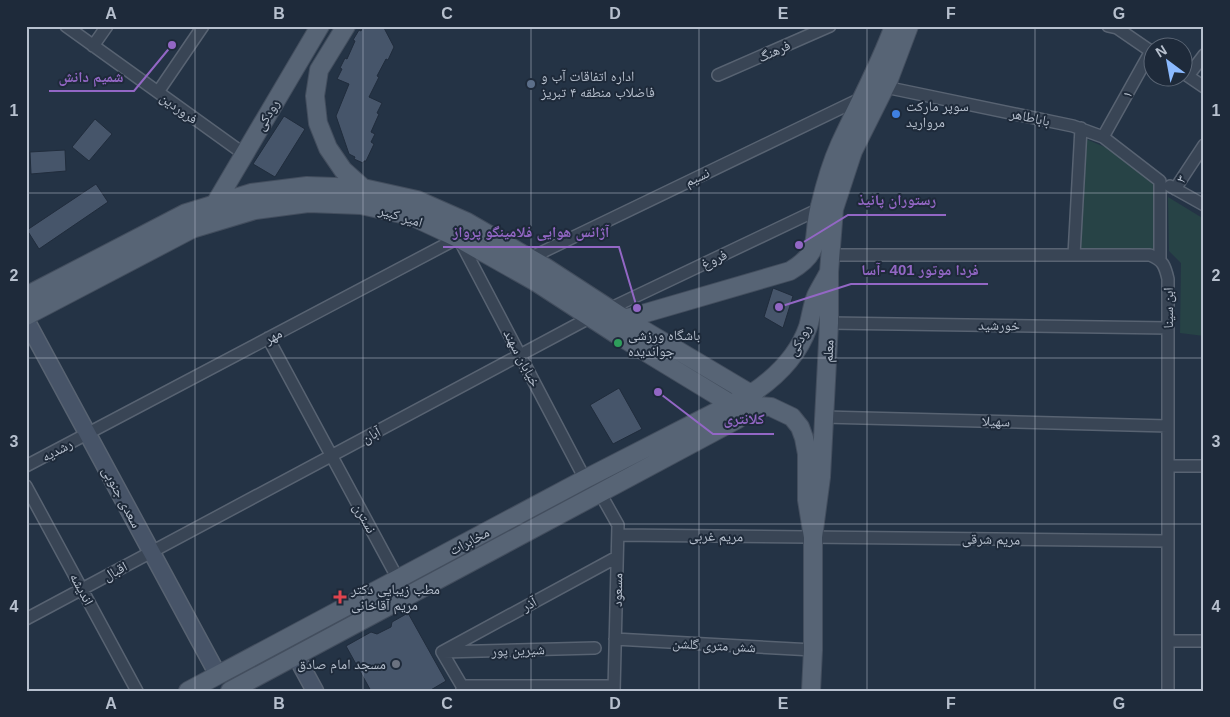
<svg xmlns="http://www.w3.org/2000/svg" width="1230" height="717" font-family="Arial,'Noto Naskh Arabic',sans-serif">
  <rect width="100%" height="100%" fill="#243345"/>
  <path fill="#274346" d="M1086,139L1107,148L1156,185L1155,248L1151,251H1078Z
    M1168,197L1204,219V336L1180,333L1181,263L1169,251Z"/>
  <path fill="#46556a" stroke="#202c3c" d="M363,26H383L394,47L388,60L386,59L377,76L379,77L369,97L382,103L377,113L379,114L371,132L375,134L371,142L374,144L366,161H364L363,163L354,159L355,157L349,154L336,116L349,84L337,79L342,69L340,68L345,58L347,59L355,41L353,40L359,30L361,31Z
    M284,116L305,129L275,177L253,164Z
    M95,119L112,134L89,161L72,147Z
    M65,150L66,171L31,174L30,152Z
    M96,184L108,202L39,249L27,230Z
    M773,288L793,296L783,328L764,317Z
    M619,388L642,429L613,444L590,405Z
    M408,613L446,681L429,691H371L346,646L371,632L377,634L391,627L392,622Z"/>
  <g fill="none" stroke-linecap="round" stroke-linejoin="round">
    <g stroke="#586372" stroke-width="14">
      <path id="street" d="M66,26L244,154
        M1108,26L1117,28L1152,52
        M93,46L107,26
        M1182,72L1204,87
        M718,75L830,26
        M1188,76L1204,55
        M885,87L1073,126L1103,137L1160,181V259
        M158,92L203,26
        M1103,137L1151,51
        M1170,186L1204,205
        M1175,189L1204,145
        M459,239L585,479
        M830,255H1150C1163,260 1165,266 1168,279V691
        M1074,255L1081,128
        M530,258L864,97
        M609,309L819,209
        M829,323L1168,328
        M268,338L398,579
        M824,417L1168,426
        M26,466L458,238
        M1168,466H1204
        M26,486L137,691
        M600,493L618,525L614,691
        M618,535L1168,541
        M26,619L591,317
        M615,639L813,650
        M1168,641H1204
        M442,652L617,557
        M442,652L462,686V691
        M443,652L595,648
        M462,686H614"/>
    </g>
    <g stroke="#586372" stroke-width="19">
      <path id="secondary" d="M26,320L218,675
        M296,656L315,691"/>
    </g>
    <g stroke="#434e5e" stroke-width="20">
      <path id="primary" d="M346,26L319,70L315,96L318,123L328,148L343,170L363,188
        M215,204L320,26
        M26,296L186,213L251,193L307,186L363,188L417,200L467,222L545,267L625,319L751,394
        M26,316L192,229L255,210L308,203L361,205L411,216L458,238L536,282L616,334L731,404L771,407L792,417L800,427L804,438L807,454V500L813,537
        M625,319L790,271C824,251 811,238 820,206C825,185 831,164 840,144C858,105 879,67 894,26
        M188,691L585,479L751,394C775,378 798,356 808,327C811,317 812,306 816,296C820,288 825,280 829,272
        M230,691L738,419L751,407
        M811,691L813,650V537L821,477L829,323V272L834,209L853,151L889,79L909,26"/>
    </g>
    <use href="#street" stroke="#394555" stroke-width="11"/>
    <use href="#secondary" stroke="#475468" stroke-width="16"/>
    <use href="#primary" stroke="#576475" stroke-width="18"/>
  </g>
  <path fill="none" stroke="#b7c0ce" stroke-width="1" stroke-opacity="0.55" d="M195,26V691M363,26V691M531,26V691M699,26V691M867,26V691M1035,26V691M26,193H1204M26,358H1204M26,524H1204"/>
  <circle fill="#5c6f8a" stroke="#1e2a3a" stroke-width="2" cx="531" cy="84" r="5"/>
  <circle fill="#3f7fe0" stroke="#1e2a3a" stroke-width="2" cx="896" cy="114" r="5"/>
  <circle fill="#2e9e5b" stroke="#1e2a3a" stroke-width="2" cx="618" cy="343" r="5"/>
  <path fill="#e0444e" stroke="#1e2a3a" stroke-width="2" d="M337.5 589.5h5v5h5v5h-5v5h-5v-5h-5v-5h5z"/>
  <circle fill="#6b7280" stroke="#1e2a3a" stroke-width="2" cx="396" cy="664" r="5"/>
  <g text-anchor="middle" stroke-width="4" stroke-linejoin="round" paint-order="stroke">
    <g font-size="14" fill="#b7c0ce" stroke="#1e2a3a">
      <text transform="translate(774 51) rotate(-24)" y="5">فرهنگ</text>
      <text transform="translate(1127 94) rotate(-61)" y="5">۱</text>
      <text transform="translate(179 108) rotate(36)" y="5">فروردین</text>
      <text transform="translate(267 115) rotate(-60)" y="5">رودکى</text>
      <text transform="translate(1030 117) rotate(12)" y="5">باباطاهر</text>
      <text transform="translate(697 177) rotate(-26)" y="5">نسیم</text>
      <text transform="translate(1181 179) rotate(-57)" y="5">۳</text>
      <text transform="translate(401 216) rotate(17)" y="5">امیر کبیر</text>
      <text transform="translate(714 259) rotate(-25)" y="5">فروغ</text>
      <text transform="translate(1168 308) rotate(-90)" y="5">ابن سینا</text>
      <text transform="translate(999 325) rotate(1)" y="5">خورشید</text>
      <text transform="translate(273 336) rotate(-28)" y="5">مهر</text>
      <text transform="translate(799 340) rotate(-62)" y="5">رودکی</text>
      <text transform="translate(828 351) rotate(-87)" y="5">معلم</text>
      <text transform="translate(522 358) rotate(62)" y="5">خیابان سهند</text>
      <text transform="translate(996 421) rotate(2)" y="5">سهیلا</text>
      <text transform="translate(371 435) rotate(-28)" y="5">آبان</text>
      <text transform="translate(57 450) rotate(-28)" y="5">رشدیه</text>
      <text transform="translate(122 497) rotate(62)" y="5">سعدى جنوبی</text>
      <text transform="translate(365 518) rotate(61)" y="5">نسترن</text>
      <text transform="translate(716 536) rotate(1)" y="5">مریم غربی</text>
      <text transform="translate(991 539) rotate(1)" y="5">مریم شرقی</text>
      <text transform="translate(469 541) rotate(-28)" y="5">مخابرات</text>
      <text transform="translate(115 571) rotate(-28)" y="5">اقبال</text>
      <text transform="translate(82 589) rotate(62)" y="5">اندیشه</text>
      <text transform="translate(617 590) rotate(-89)" y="5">مسعود</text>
      <text transform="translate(529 604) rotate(-28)" y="5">آذر</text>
      <text transform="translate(714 645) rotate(3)" y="5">شش متری گلشن</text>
      <text transform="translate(518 650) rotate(-2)" y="5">شیرین پور</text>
    </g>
    <g font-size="14" fill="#b7c0ce" stroke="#1e2a3a" text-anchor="start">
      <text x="541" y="81">اداره اتفاقات آب و<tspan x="541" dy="16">فاضلاب منطقه ۴ تبریز</tspan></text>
      <text x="906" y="111">سوپر مارکت<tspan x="906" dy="16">مروارید</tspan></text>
      <text x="628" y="340">باشگاه ورزشی<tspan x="628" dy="16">جواندیده</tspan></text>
      <text x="351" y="594">مطب زیبایی دکتر<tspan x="351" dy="16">مریم آقاخانی</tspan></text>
      <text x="386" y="669" text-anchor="end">مسجد امام صادق</text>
    </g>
  </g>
  <path fill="none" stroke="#9367c5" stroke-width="2" d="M172 45L134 91H49M799 245L848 215H946M637 308L619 247H443M779 307L851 284H988M658 392L713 434H774"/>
  <g fill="#9367c5" stroke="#1e2a3a" stroke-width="2">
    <circle cx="172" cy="45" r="5"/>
    <circle cx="799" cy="245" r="5"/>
    <circle cx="637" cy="308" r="5"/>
    <circle cx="779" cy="307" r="5"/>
    <circle cx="658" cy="392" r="5"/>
  </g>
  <g font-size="15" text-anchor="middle" font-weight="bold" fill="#9367c5" stroke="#1e2a3a" stroke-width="4" stroke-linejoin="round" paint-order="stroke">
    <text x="91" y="82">شمیم دانش</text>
    <text x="897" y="205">رستوران پانیذ</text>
    <text x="531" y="237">آژانس هوایی فلامینگو پرواز</text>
    <text x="920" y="275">فردا موتور 401 -آسا</text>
    <text x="744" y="424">کلانتری</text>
  </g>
  <rect width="1230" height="717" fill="none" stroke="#1e2a3a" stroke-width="55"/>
  <g transform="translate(1168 62) rotate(328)"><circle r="24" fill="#1e2a3a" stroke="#5b6675"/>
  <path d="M0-4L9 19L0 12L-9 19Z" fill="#8bbaff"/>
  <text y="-8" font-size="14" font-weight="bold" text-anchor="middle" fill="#b7c0ce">N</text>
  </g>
  <rect x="28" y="28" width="1174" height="662" fill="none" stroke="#b7c0ce" stroke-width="2"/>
  <g font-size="16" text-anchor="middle" font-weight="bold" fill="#b7c0ce">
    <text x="111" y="19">A</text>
    <text x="279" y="19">B</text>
    <text x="447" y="19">C</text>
    <text x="615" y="19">D</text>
    <text x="783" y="19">E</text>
    <text x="951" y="19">F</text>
    <text x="1119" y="19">G</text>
    <text x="14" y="116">1</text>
    <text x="1216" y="116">1</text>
    <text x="14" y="281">2</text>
    <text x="1216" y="281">2</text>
    <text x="14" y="447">3</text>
    <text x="1216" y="447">3</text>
    <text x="14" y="612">4</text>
    <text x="1216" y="612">4</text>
    <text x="111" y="709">A</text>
    <text x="279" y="709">B</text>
    <text x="447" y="709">C</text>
    <text x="615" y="709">D</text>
    <text x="783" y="709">E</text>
    <text x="951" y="709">F</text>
    <text x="1119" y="709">G</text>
  </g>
</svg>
